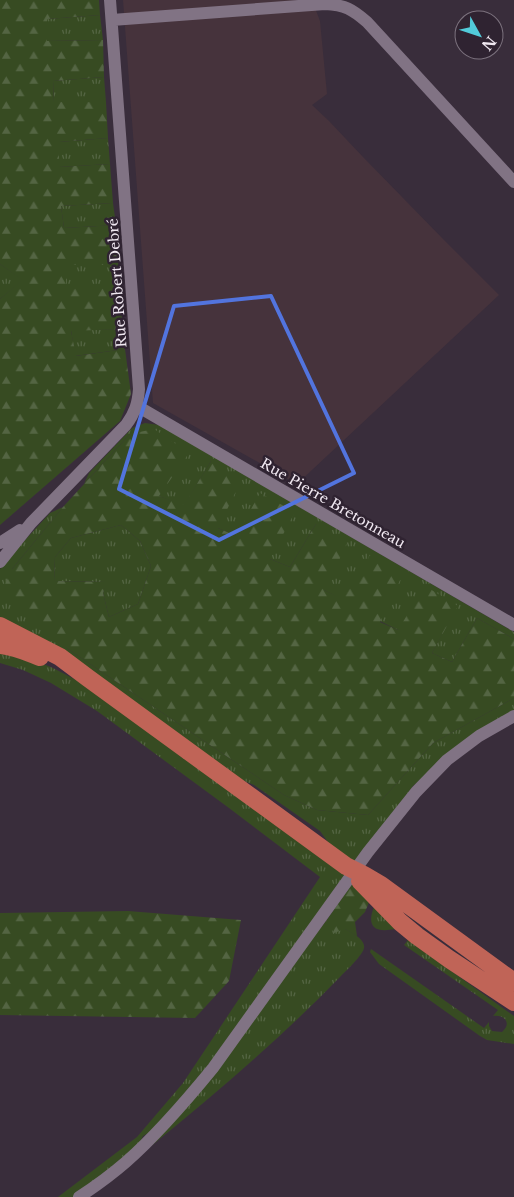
<svg xmlns="http://www.w3.org/2000/svg" width="514" height="1197" font-family="'Libre Baskerville',serif">
  <defs>
    <pattern id="grass-tufts" width="24" height="20" patternUnits="userSpaceOnUse" patternTransform="scale(1.25)"><rect width="24" height="20" fill="#374b22"/><path d="M3 7l-1-3M5 7V3M7 7l1-3M15 17l-1-3M17 17v-4M19 17l1-3" fill="none" stroke="#546543"/></pattern>
    <pattern id="forest-firs" width="22" height="20" patternUnits="userSpaceOnUse" patternTransform="scale(1.25)"><rect width="22" height="20" fill="#374b22"/><path d="M5 1l3.5 6h-7zM16 11l3.5 6h-7z" fill="#546543"/></pattern>
  </defs>
  <rect width="100%" height="100%" fill="#392d3b"/>
  <path fill="#46333c" d="M123,0H312L320,21L327,94L312,105L329,121L363,157L443,239L499,295L297,484L153,403Z"/>
  <path fill="url(#grass-tufts)" d="M100,15L103,40L47,41V19Z
    M104,77L106,102H54L53,81Z
    M108,138L110,164L59,167V142Z
    M113,203L116,225L64,228L61,206Z
    M0,264L23,280L0,299Z
    M66,265H119L121,288H66Z
    M122,329L125,349L75,356L71,330Z
    M145,423L159,425L514,632V639L477,618L452,662L432,653L457,606L398,630C372,618 349,602 324,590L316,524L290,567L270,559L236,536L218,528L211,461L184,506L159,496L130,434L84,484L89,473L132,428Z
    M63,507L12,569L68,649L284,795L317,810L368,815L433,743L514,698V712L450,753L413,786L355,864L333,849L320,831L254,785L230,775L0,619V569L14,552L50,513Z
    M121,525L140,541L151,566L138,604L109,617L103,593L106,582L54,581L55,557L71,538Z
    M0,652L22,655L53,668L80,682L346,876L202,1075L152,1131L143,1136L139,1145L73,1197H58L137,1137L183,1083L320,877L229,808L97,711L51,683L23,670L0,663Z
    M374,907L395,929C375,933 366,927 374,907Z
    M326,921C334,924 367,936 364,948C363,955 345,972 340,977C281,1038 216,1093 150,1147Z
    M408,940L514,1016V1044L487,1040L480,1036L379,964L370,952L371,949L484,1028L489,1022V1026L492,1031L502,1032C512,1024 505,1014 493,1016L498,1010L404,945Z"/>
  <path fill="url(#forest-firs)" fill-rule="evenodd" d="M0,0H99L100,15L47,19V41L103,40L104,77L53,81L54,102H106L108,138L59,142V167L110,164L113,203L61,206L64,228L116,225L119,265H66V288H121L122,329L71,331L76,356L125,349L131,394L120,421L0,525V299L22,280L0,264Z
    M154,429L189,453L159,496L184,505L211,461L241,481L218,528L236,536L260,493L295,512L270,559L290,567L316,524L347,544L324,590L343,599L370,555L403,574L380,622L398,630L425,586L458,606L432,653L452,662L477,618L514,639V698L433,743L368,815L317,810L284,795L68,649L4,587L12,569L63,507L130,434ZM121,525L140,541L151,566L138,604L109,617L103,593L107,582L54,581L55,557L71,538Z
    M353,882L370,900L365,912L355,922L357,936L345,929L334,933L326,921Z
    M128,911L241,920L229,981L195,1018L0,1015V913Z"/>
  <g fill="none" stroke-linecap="round" stroke-linejoin="round">
    <path stroke="#817384" stroke-width="12" d="M112,20L325,4C345,5 352,9 367,22L514,182
      M137,406L514,625
      M0,543L20,530
      M0,562L31,523L126,425C135,413 138,403 139,389L110,0
      M79,1197C96,1186 111,1175 126,1162C158,1134 186,1101 213,1068L368,852L416,792L447,760L479,736L514,716"/>
    <path stroke="#c06457" stroke-width="18" d="M0,626L60,657L88,678L346,866L364,875L381,885L514,982
      M0,645C14,646 27,652 40,657
      M360,881L400,922L417,936L449,959L514,1002"/>
  </g>
  <path fill="none" stroke="#5274de" stroke-width="4" stroke-linejoin="round" d="M271,296L354,473L219,540L119,489L174,306Z"/>
  <g text-anchor="middle" stroke-width="5" stroke-linejoin="round" paint-order="stroke">
    <g font-size="14" fill="#f0e8f1" stroke="#2f2331">
      <text transform="translate(117 283) rotate(-94)" y="5">Rue Robert Debré</text>
      <text transform="translate(333 503) rotate(30)" y="5">Rue Pierre Bretonneau</text>
    </g>
  </g>
  <g transform="translate(479 35) rotate(130)"><circle r="24" fill="#2f2331" stroke="#7c727e"/>
  <path d="M0-4L9 19L0 12L-9 19Z" fill="#52cbda"/>
  <text y="-8" font-size="14" font-weight="bold" text-anchor="middle" fill="#f0e8f1">N</text>
  </g>
</svg>
